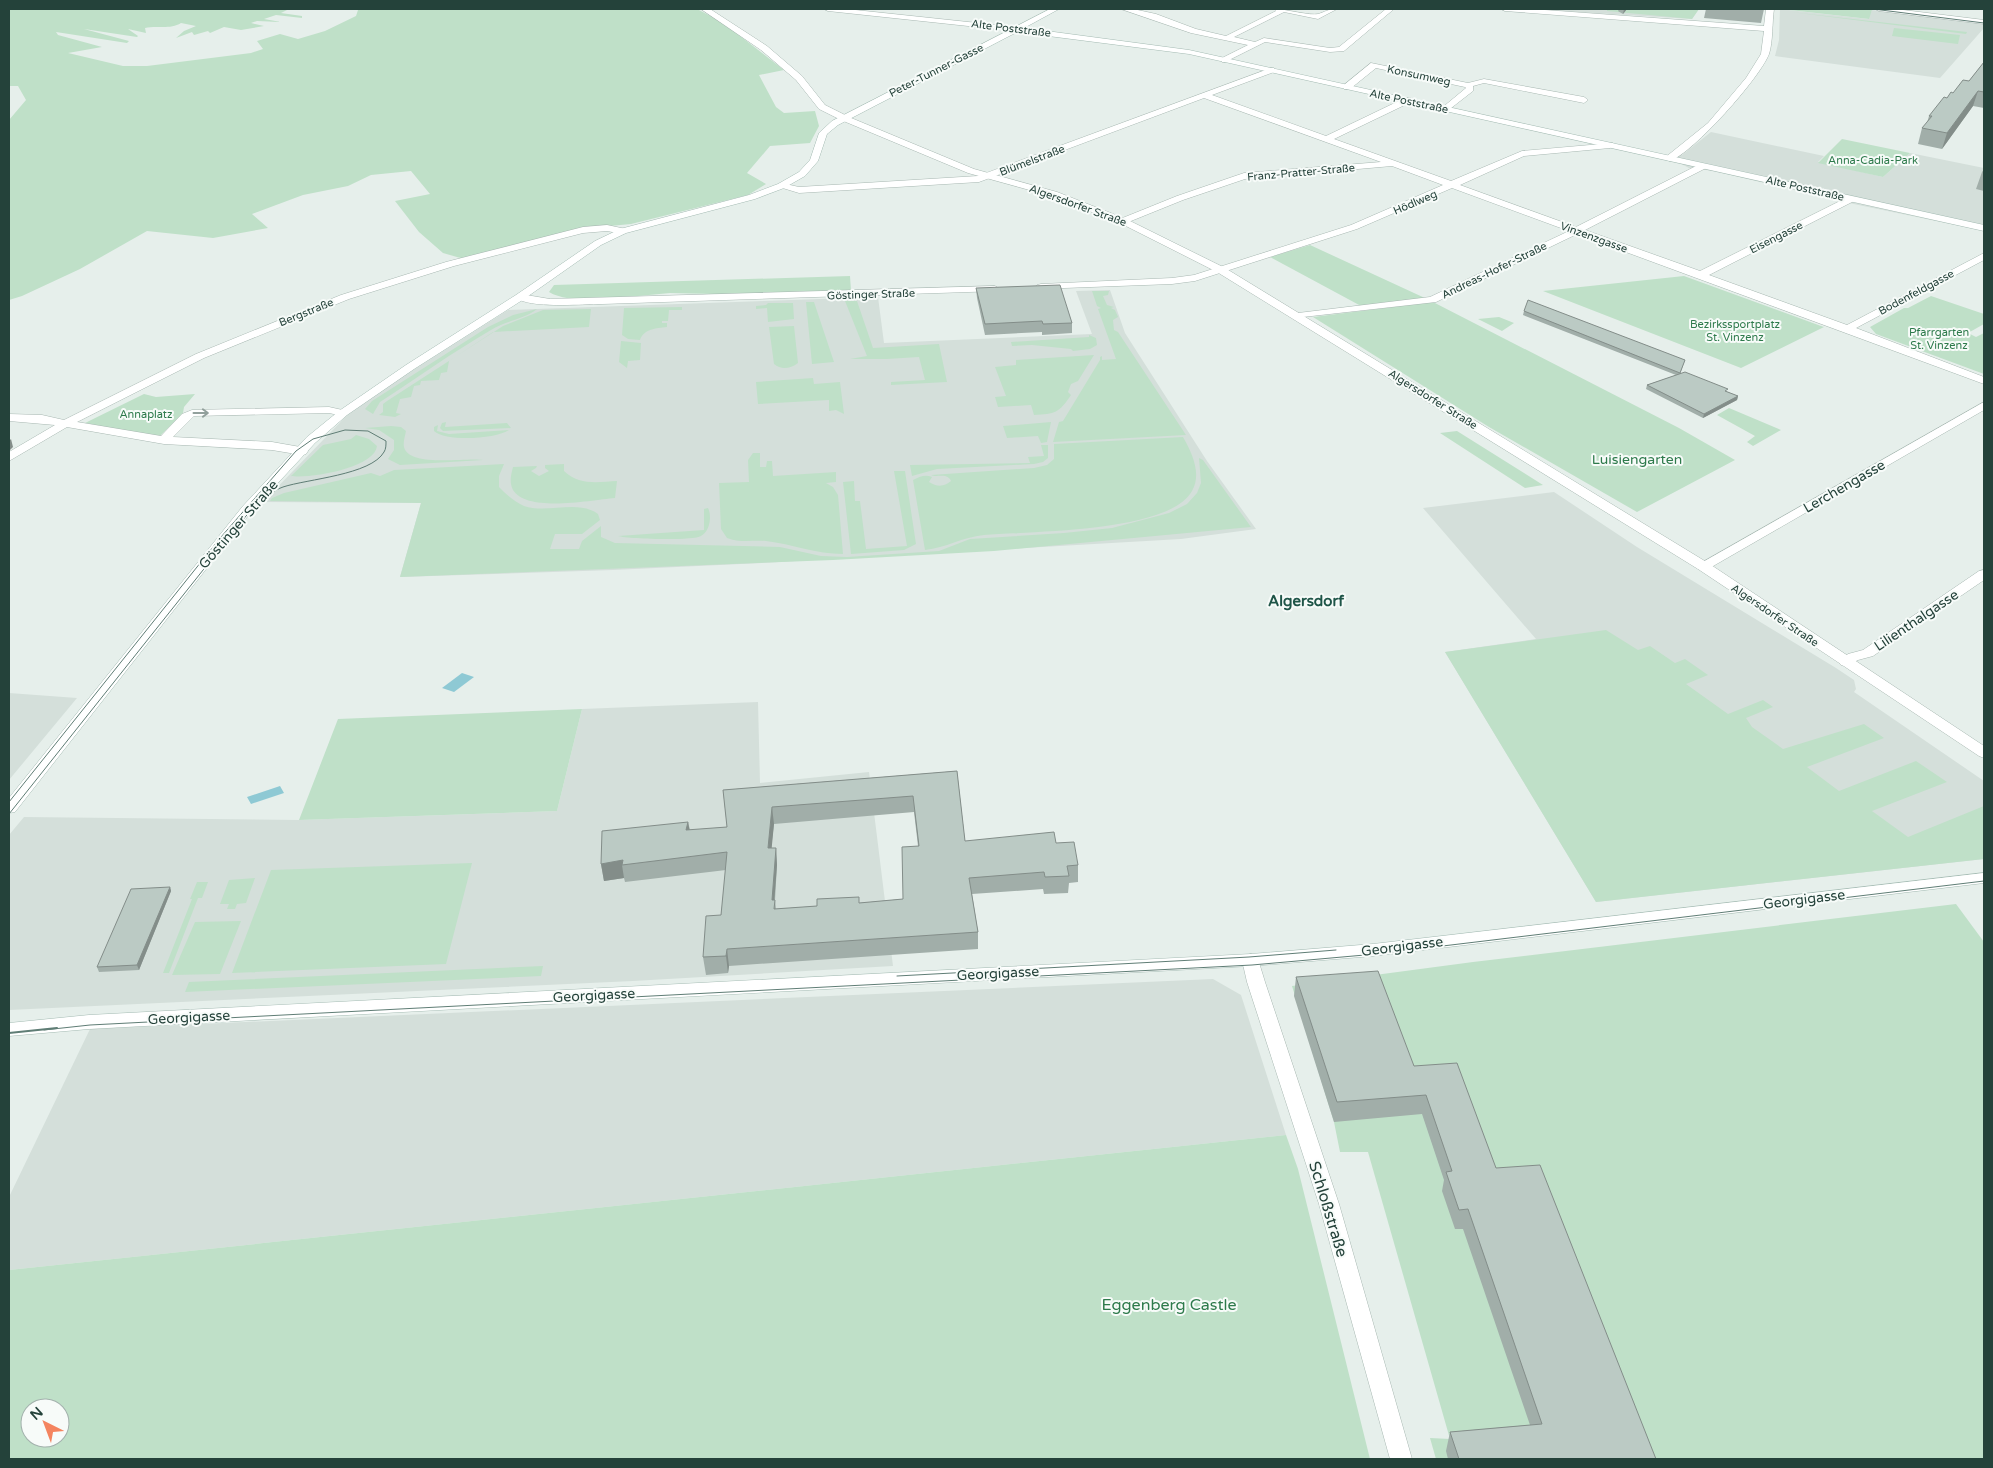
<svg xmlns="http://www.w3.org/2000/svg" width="1993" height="1468" font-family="'Varela Round',sans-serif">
  <rect width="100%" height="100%" fill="#e6efeb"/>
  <path fill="#d4dfda" d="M1530,9H1699L1692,19Z
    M1780,9L1868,19L1872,10L1984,24V28L1940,78L1775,56L1779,40Z
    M1711,132L1824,156L1818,162L1883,177L1910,153L1984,168V231L1849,203L1714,171L1689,168L1670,158L1675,154L1682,155Z
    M1110,290L1125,333L1207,461L1256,529L1181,539L762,563L613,570L400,577L421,503L263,502L356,406L508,310L878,297L884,343L1092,334L1076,291Z
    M1554,492L1637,547L1836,668L1854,680L1856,689L1854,692L1984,781V859L1596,902L1445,652L1536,639L1423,508Z
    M9,693L77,698L9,780Z
    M758,702L760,783L869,772L893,966L633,981L9,1010V835L24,817L299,820L557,811L582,709Z
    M1213,979L1241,995L1286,1135L9,1270V1197L90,1029Z"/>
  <path fill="#bfe0c8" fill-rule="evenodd" d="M9,9H289L281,13L302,16V18L276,15L264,19L281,22L257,21L251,23L264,26L241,30L224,27L210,33L208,31L194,35L192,32L176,38L184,31L196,26L181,23C170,30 157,25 145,28L146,33L128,29L138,36L137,37L84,29L129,41L127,43L56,32L58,35L102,47L68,53L123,66H147L251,53L263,49L257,41L280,34L298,39L325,31L356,16L358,10L352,9H697L722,22L784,70L759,75L776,107L784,113L815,111L819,126L810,143L770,146L747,173L766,184L748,195L631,224L577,229L464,259L443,253L419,232L395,201L430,194L411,171L371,175L348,186L303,195L252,214L268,228L213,238L147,231L80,269L22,296L9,300V120L26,100L18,86H9Z
    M1607,9H1699L1692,19L1607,11Z
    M1781,9H1860L1872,10L1869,19Z
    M1791,12L1967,32L1966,34Z
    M1894,28L1960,35L1958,44L1892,36Z
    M1842,139L1910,153L1883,177L1818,163Z
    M1310,245L1427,299L1361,306L1270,257Z
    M850,276L851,291L716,295L715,294L670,293L638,296L637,298C609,299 569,304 549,292L554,285Z
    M1684,276L1821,326L1824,327L1741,368L1543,291Z
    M1092,291H1109L1108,295L1103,296L1107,305L1114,307L1111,308L1115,310L1118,317L1113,320L1114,330L1118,332L1186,435L1053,442L1059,422L1063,421L1100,360V357L1102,356V360L1116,359L1098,309L1101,308L1097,306Z
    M1931,296L1984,314V324L1968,333L1976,337L1984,333V374L1876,334L1870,327L1904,308H1908Z
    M845,301H857L873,348L939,344L947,382L891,385V382L925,380L919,357L887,359H850L867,356Z
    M806,302H814L834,362L812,364Z
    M1433,302L1679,428L1735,460L1637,512L1489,427L1313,317Z
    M768,303H793L794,319L768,322L767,308L756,309V306L766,305Z
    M682,307V310H669L668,321H662V323H667V327C656,328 644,329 640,340L628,339L622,335L624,308Z
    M537,309C525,319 505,321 491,330C453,352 417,378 380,402L373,414L365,409L372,401L488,327L513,315Z
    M591,309L589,327L493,332L449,361L447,372L441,373L439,380L421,381L420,385L414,386L411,397L400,399L396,413L401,414L395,417L379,415L383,412V404L387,401L503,326L543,310Z
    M1499,317L1514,323L1502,331L1478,319Z
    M794,326L798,363C790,369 781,370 774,364L769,327Z
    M1089,335L1096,338L1097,345L1090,349L1073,351L1071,349L1032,345L1012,346L1011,342L1089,337Z
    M621,341L641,343L640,360L628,361L627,368L619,362Z
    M1094,355L1078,381L1071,384L1068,392L1071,395C1059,413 1055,414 1034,415L1031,405L998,407L995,397L1006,396L995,367L1016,365V360Z
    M813,378L814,384L840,382L844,414L836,410L829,411V400L758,404L756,382Z
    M144,394L156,397L195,394L184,407L183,413L159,437L85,423Z
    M1729,408L1781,430L1753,446L1747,442L1755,436L1717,415Z
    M446,422L445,427L507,423L511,428L443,431L440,428L442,423Z
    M1051,422L1047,442L1041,443L1038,436L1007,438L1003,426Z
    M438,425L437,431L449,434L509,430C496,439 446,442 434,431V427Z
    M391,426L401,427L406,431C405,436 403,442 404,447C409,468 467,457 483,460L400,465L388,459L394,450V440L379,430L365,428Z
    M1457,431L1543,485L1525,488L1440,433Z
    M356,435L369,439L377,446C375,468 309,479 291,476L323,445L351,439Z
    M1183,437C1192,453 1202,474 1192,491C1169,533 1028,531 984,535C962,537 946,548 925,550L913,480C919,477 925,474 932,477L929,482C937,487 944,487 951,481L950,479C944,473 937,478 931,475L1034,468L1047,465L1054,459V444Z
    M1041,445H1048V458L1043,462L1034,464L937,469L912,476L910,465L1030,463L1028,457L1044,456Z
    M753,453H760V467H766L767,461H772L773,476L836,472V482L826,483L833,487L838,495L843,554C816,554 792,544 766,541C753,540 739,543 727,538L721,529L719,483L749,482L748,460Z
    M1199,458L1203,460L1251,527L994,551L833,560L400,577L421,503L270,501L272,498L284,493L371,473L380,476L394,470L504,464L499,476V487C506,494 514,502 524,506C547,514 578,499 598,514L600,520L582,534H555L550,549H579L582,541L601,526V537L615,543L780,547L821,556L847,557L939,551L970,539L1064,533L1112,528L1169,513L1187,504L1197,493L1201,483Z
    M564,464V471C579,486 599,482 617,481L615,498C591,500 527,513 513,490C509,482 511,475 513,467L537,466L536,468L531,471L539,476L549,471L545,468V465Z
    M894,471H905L916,544L904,550L851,554L843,482L854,481L855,501H860L866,549L907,546Z
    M708,508C712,516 710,531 701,536C693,541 628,539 618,536L704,530V509Z
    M1606,630L1638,650L1650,646L1675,663L1685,659L1708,675L1686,684L1728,714L1763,700L1773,707L1746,718L1752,727L1783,749L1864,724L1884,738L1807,767L1839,791L1916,761L1947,782L1872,811L1908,837L1984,806V859L1596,902L1445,652Z
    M582,709L557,811L299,820L338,719Z
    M472,863L446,964L232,973L271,870Z
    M255,878L246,903L237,904L235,909H227L229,904H220L229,880Z
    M197,882H208L202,898H198L169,973H163L192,899H190Z
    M1956,904L1984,942V1459H1436L1430,1438L1450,1439L1368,1152H1340L1334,1122L1292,986L1473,962Z
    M241,921L220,974L172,975L195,922Z
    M543,966L541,976L185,992L189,982Z
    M1286,1135L1298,1169L1370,1459H9V1270ZM30,1408H60V1438H30Z"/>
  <path fill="#8ec9d4" d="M462,673L474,677L454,692L442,688Z
    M280,786L284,793L251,804L247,797Z"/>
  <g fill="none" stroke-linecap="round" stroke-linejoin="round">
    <g stroke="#a8b8b2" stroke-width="1">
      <path id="minor" d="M701,9H710L767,46L802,76L825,105L847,116V120H841L819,109L796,80L761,50Z
        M1121,9H1133L1156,14L1196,29L1226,36L1276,11L1274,9C1285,9 1311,16 1318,14C1325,12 1328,9 1337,9L1318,19L1284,12L1234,37L1255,42L1264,38L1330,48L1339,47L1386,9H1394L1344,51L1330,52L1265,42L1225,62H1222V58L1248,45L1191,33Z
        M1501,9H1531L1764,26L1766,9H1774C1772,22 1773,42 1769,54C1760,78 1693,153 1670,161L1667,160V156L1708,123L1746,78L1761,54L1764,31L1505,11Z
        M1371,63L1468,83L1484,79L1584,97L1588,100L1584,103L1484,83L1473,86V91L1446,112L1443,111V107L1466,88L1465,87L1376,68L1350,89H1344V85Z
        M1271,68H1274V72L1212,95L1326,136L1405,98H1411V102L1334,139L1451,181L1522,151L1613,143L1614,145L1610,148L1524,156L1460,185L1576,227L1700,164H1706V168L1585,230L1700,271L1848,197H1854V201L1709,275L1847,325L1984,253V260L1856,328L1984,377V384L1577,234L1436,302L1294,318L1293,316L1298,313L1430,297L1569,231L1452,188L1357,229L1195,281L1172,284L1037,289L1036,287L1037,285L1041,284L1172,278L1194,275L1351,225L1443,185L1392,166L1245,179L1183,200L1126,223H1120V219L1177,196L1244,173L1381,162L1204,98L979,182L799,193L776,186L781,183L799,187L978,176Z
        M607,225L626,229L628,231L623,234L607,231L583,233L454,266L349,299L204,358L77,422L161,436L182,414L192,410L329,407L347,411L349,413L343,416L329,413L194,416L173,437L272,442L306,448L308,451L306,454L302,455L272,450L164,444L67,427L9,461V452L55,425L9,421V414L42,415L64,420L196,354L341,295L446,262L583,227Z
        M995,286L1000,289L999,291L602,304C583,304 528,309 515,297L520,294L550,299Z
        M1984,402V410L1708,569H1698L1696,566Z
        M1984,570V580L1873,656L1858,660L1846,666L1841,665L1839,662L1848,654L1863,650L1979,571Z
        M1251,954L1257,956L1265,982L1339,1204L1412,1459H1390L1319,1204L1247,982L1242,960L1245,956Z"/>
    </g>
    <g stroke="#a8b8b2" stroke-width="1">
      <path id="tertiary" d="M824,9H846L1015,27L1019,29L1015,31L828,11Z
        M1875,9H1895L1984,20V24L1879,11Z
        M844,115L974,169L1057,192L1126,219L1225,268L1708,563L1984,746V758L1979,756L1698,569L1217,272L1120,223L1051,196L968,173L841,120L840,118Z"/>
    </g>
    <g stroke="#a4bbb3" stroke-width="1">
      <path id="secondary" d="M1050,9H1059L1024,28L1189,50L1984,225V231L1189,54L1017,32L838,125L827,134L818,161L805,176L784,188L755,199L626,233L601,245L524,299L414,369L347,415L315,443L251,512L15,812L9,813V798L243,506L307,437L339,411L406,365L516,295L595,241L620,229L749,195L778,184L799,172L810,160L819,133L832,121Z
        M1984,873V883L1373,956L1251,966L89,1029L9,1036V1023L89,1015L1251,954L1373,944Z"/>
    </g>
    <use href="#minor" fill="#fff" fill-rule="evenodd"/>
    <use href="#tertiary" fill="#fff" fill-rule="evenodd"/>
    <use href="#secondary" fill="#fff" fill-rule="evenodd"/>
    <path stroke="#5f7d75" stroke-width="1" d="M1873,9L1984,23
      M9,802L221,537L296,451L313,439L345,430L368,431L386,441C386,445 386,449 384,452C371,475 307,479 283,487C272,491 263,498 254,506L9,814
      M897,976L1249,957L1336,950
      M44,1030L90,1025L1252,965L1376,954L1984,881"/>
    <path stroke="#5f7d75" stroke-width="2" d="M9,1033L57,1028"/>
  </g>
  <path fill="#a1aea9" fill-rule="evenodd" d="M1619,9H1627L1623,14L1618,11Z
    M1706,9H1764L1761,23L1704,18Z
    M1984,62V108L1973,106L1942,149L1918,144L1922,128L1927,123L1929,116L1947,98L1969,81Z
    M1984,169V191L1976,189L1982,172Z
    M976,288L1072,323V333L1042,335V332L985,335L977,298Z
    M1524,311L1685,360L1680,374L1738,396L1737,400L1703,418L1646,389L1647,385L1676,375L1523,315Z
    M957,771L965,841L1056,843L1078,865V882L1069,883L1068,893L1044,894L1043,889L972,894L978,932V949L729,966L728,973L706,975L703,957L721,915L726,870L625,882L624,878L604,881L601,864L688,822L690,830L727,827L723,790ZM914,812L918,846L903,899L859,903L776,909L775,900L777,865L776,848H771L774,824Z
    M170,887L171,891L139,970L99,972L97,967Z
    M1296,977L1414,1066L1496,1168L1656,1459H1448L1446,1451L1450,1432L1530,1425L1463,1229H1455L1442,1191L1444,1180L1422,1114L1334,1122L1294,996Z"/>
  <path fill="#838d89" d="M1624,9H1627L1623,14Z
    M1978,91L1973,106L1942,149L1947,133Z
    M1738,396L1737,400L1703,418L1704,414Z
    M11,439L13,447L9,451V441Z
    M772,807L774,824L770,865L768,848Z
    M688,822L691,838L686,830Z
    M776,848L777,865L773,917L772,900Z
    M623,860L622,865L624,878L604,881L601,864Z
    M170,887L171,891L139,970L137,965Z
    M727,949L729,966L728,973L726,956Z"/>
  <path fill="#bbcac4" stroke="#838d89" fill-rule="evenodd" d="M1984,62V92L1978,91L1947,133L1922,128L1932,116H1929L1944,97L1947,98L1951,92L1953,93L1963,80L1969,81Z
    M1060,285L1072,323L1043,324L1042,321L985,324L976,288Z
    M1528,300L1685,360L1680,373L1524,311Z
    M1685,372L1728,389L1725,391L1738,396L1704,414L1647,385Z
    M957,771L965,841L1054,832L1056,843L1074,842L1078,865L1067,866L1069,876L1045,877L1044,872L969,878L978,932L727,949L726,956L703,957L706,916L721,915L727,852L622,865L623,860L601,864L602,831L688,822L686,830L727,827L723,790ZM913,796L919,846L902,847L903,899L859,903V897L817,899V906L774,909L775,900H772L776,848H768L772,807Z
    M170,887L137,965L97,967L131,889Z
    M1378,971L1414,1066L1457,1063L1496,1168L1540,1165L1656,1459H1459L1450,1432L1542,1424L1468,1209L1459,1210L1446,1172L1452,1171L1426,1095L1337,1102L1296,977Z"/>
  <defs><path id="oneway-shaft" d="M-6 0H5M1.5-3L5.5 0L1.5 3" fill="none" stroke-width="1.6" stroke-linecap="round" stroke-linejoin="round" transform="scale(1.25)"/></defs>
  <use stroke="#92a09c" href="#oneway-shaft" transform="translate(201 413)"/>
  <g text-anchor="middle" stroke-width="4" stroke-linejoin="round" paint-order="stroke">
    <g font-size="11" fill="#24423a" stroke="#f7fbf9">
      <text transform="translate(1011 28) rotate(7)" y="4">Alte Poststraße</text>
      <text transform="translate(936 70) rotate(-27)" y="4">Peter-Tunner-Gasse</text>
      <text transform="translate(1419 75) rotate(12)" y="4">Konsumweg</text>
      <text transform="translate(1409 101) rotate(12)" y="4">Alte Poststraße</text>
      <text transform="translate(1032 160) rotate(-21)" y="4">Blümelstraße</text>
      <text transform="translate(1301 172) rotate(-5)" y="4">Franz-Pratter-Straße</text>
      <text transform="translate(1805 188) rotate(13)" y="4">Alte Poststraße</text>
      <text transform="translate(1415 202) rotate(-23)" y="4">Hödlweg</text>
      <text transform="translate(1078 205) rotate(20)" y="4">Algersdorfer Straße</text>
      <text transform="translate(1594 237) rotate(20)" y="4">Vinzenzgasse</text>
      <text transform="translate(1776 237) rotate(-27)" y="4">Eisengasse</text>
      <text transform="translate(1494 270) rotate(-26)" y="4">Andreas-Hofer-Straße</text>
      <text transform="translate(1916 292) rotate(-28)" y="4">Bodenfeldgasse</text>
      <text transform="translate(871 294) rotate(-2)" y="4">Göstinger Straße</text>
      <text transform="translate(306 312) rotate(-22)" y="4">Bergstraße</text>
      <text transform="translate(1433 399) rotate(32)" y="4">Algersdorfer Straße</text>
      <text transform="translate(1775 615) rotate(34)" y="4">Algersdorfer Straße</text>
    </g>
    <g font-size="11" fill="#2d7a4b" stroke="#f7fbf9">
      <text x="1873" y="164">Anna-Cadia-Park</text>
      <text x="1735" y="328">Bezirkssportplatz<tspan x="1735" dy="13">St. Vinzenz</tspan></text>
      <text x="1939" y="336">Pfarrgarten<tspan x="1939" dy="13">St. Vinzenz</tspan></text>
      <text x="146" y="418">Annaplatz</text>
    </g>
    <g font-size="14" fill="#2d7a4b" stroke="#f7fbf9">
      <text x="1637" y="464">Luisiengarten</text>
    </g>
    <g font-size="14" fill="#24423a" stroke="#f7fbf9">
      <text transform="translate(1844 486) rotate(-30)" y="5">Lerchengasse</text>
      <text transform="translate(238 524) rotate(-49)" y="5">Göstinger Straße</text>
      <text transform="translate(1916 620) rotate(-34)" y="5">Lilienthalgasse</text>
      <text transform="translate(1804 899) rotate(-7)" y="5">Georgigasse</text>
      <text transform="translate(1402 946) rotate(-7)" y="5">Georgigasse</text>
      <text transform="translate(998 973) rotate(-3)" y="5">Georgigasse</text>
      <text transform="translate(594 995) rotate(-3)" y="5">Georgigasse</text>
      <text transform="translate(189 1017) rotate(-3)" y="5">Georgigasse</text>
    </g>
    <g font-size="15" font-weight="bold" fill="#1f5548" stroke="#f7fbf9">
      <text x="1306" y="606">Algersdorf</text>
    </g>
    <g font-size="16" fill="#24423a" stroke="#f7fbf9">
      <text transform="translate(1329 1209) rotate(73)" y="6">Schloßstraße</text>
    </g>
    <g font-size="16" fill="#2d7a4b" stroke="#f7fbf9">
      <text x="1169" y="1310">Eggenberg Castle</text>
    </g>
  </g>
  <rect width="1993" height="1468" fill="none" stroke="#24423a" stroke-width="20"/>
  <g transform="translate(45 1423) rotate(318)"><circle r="24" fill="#f7fbf9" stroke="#a3b1ad"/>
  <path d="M0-4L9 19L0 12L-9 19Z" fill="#f4845f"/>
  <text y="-8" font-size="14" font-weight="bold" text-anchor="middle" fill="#24423a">N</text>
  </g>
</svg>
